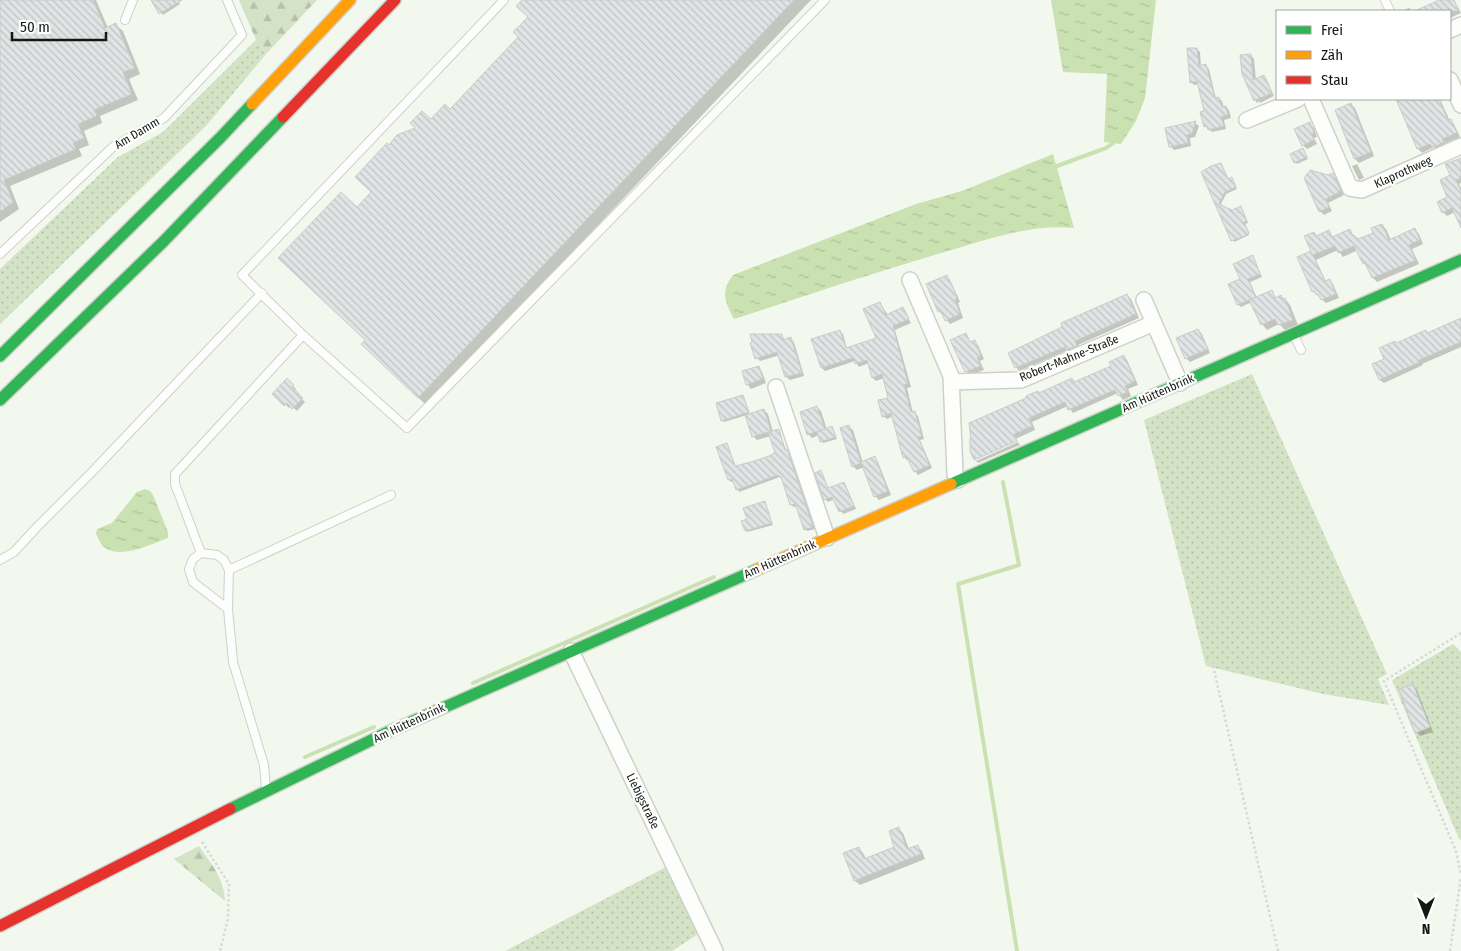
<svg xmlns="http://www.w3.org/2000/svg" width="1461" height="951" font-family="'Fira Sans Condensed',sans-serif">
  <defs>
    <pattern id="grass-dots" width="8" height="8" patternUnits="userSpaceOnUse" patternTransform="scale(1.25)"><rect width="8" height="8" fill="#d4e3c5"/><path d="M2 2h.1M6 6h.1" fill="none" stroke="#b5c2a8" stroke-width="1.8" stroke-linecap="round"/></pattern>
    <pattern id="forest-firs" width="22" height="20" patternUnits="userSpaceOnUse" patternTransform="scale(1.25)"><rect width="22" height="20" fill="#d4e3c5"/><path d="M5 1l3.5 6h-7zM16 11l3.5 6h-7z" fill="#b5c2a8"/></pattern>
    <pattern id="water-ripples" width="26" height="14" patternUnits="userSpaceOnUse" patternTransform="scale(1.25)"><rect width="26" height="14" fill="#cae2b1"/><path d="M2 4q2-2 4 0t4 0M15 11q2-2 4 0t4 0" fill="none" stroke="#adc197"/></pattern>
    <pattern id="building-back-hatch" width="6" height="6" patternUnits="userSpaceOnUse" patternTransform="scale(1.25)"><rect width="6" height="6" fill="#e0e4e4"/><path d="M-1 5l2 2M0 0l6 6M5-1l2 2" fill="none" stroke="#bfc3c3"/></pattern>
  </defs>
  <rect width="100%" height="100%" fill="#f3f8ee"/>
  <path fill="url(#grass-dots)" d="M256,40L266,54L206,126L0,324V269L118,157L163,132Z
    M1252,374L1387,674L1378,679L1389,705L1323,694L1206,666L1144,420Z
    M1453,644L1461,652V840L1459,839L1392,680Z
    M666,867L698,934L672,951H505Z"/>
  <path fill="url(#forest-firs)" d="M239,0H317L266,54L256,40Z
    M199,846C212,865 224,878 225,901L174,859Z"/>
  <path fill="url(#water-ripples)" d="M1051,0H1156L1145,98L1136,121L1121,144L1104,142L1107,74L1063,72Z
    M1053,154L1074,228C1030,224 990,239 948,251C876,272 805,296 734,319C725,301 720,293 733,275L916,204L962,191Z
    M145,489L150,491L153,495L168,532V538C152,544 119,560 104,547C100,544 99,539 96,534L97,529L112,523L137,492Z"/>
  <path fill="#0003" d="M0,0H96L108,28L116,25L123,31L140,74L129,79L138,100L100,116L102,123L84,131L89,145L79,149L82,156L10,186L19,209L0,222Z
    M152,0H178L180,4L163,15Z
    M524,0H811L427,406L372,353L366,341L357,209L373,192L389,147L450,111L520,37L529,17Z
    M1440,0H1454L1461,13L1450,18V11H1418Z
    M1409,8L1412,11H1401Z
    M1197,49L1200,52L1201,67L1206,66L1209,69L1216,99L1219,98L1222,101L1224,108L1226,107L1229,110L1231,118L1224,120L1226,129L1212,132L1205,126L1206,112L1199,84L1194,85L1191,82Z
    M1251,55L1254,59L1256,80L1264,77L1267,80L1274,96L1260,103L1259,101L1257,103L1255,100L1243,74Z
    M1396,99H1440L1450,121L1454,124L1460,137L1445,143L1446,146L1437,150L1434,147L1422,153L1418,149Z
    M1351,105L1355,108L1374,156L1359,163L1355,159L1337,111Z
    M1195,123L1199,126L1195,137L1190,138L1191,146L1174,150L1170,146Z
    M1309,124L1314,128L1317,137L1314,138L1317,144L1307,149L1303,145Z
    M1303,149L1308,159L1297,164L1291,154Z
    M1461,159V183L1459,184L1461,188V225L1455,212L1447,216L1443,212L1449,198L1452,176Z
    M1357,164L1364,178L1359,180L1352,166Z
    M1221,165L1229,180L1233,181L1237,189L1226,194L1220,206L1232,211L1242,209L1248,223L1245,224L1249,235L1234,242L1203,173Z
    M1333,175L1337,179L1344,195L1328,203L1332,211L1324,215L1320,211L1328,177Z
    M1382,225L1386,229L1391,240L1415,230L1419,234L1423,244L1412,249L1419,264L1377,282L1373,278L1368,267L1364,263L1358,250L1343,257L1338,250L1316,260L1326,282L1329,280L1333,284L1339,298L1326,303L1313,291L1314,233L1317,237L1329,232L1333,237L1349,230L1358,241L1375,234Z
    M1252,257L1262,277L1250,282L1257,298L1271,291L1277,299H1285L1290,305L1298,325L1285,330L1279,324L1267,330L1262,324L1252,302L1241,307L1238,304L1241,279Z
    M946,276L950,280L960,302L958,303L963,318L950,324L939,311Z
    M1127,295L1131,299L1139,318L1078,345L1080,350L1071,353L1068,350L1019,371L1016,367Z
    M880,303L888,315L903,309L911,323L895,330L911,387L907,388L913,413L918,416L924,439L920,440L932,468L918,475L915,471L909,459L907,460L904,457L893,416L887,419L883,416L889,399L884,378L876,381L873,378L869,363L859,367L855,361L825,371L822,368L839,331L843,334L847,349L878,339Z
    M1461,319V347L1422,364L1423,365L1384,383L1380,380L1374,365L1386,360L1396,344L1425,331L1428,334Z
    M1198,330L1202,334L1210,353L1190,362L1186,358Z
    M781,335L785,340L791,339L794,342L804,376L790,380L786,377L780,355L760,361L757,358Z
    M965,335L971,343L974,342L978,345L984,359L980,361L984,370L970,375L966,371L952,340Z
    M1124,357L1127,360L1138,385L1128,389L1131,396L1123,400L1118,393L1073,413L1068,406L1032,422L1035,430L974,458L1040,394L1072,379L1076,383L1113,366Z
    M758,367L762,372L766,383L751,389L747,384Z
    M287,380L296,389L294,391L305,402L297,411L291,406L289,408L274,394Z
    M742,396L750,415L764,410L768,414L773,432L778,430L780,433L786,450L789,453L815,529L807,531L805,529L797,506L794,507L791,505L782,479L780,477L739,492L734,481L731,482L729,480L727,444L736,467L776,454L771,436L757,440L754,437L747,415L724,422L723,421L717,404Z
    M817,407L821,411L827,430L832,428L837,439L823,443L819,435L812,438L808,434Z
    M849,427L853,430L863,463L874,458L878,462L891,495L879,500L875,496L864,467L857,470L853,466Z
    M1018,442L1020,445L978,463L976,461Z
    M820,472L829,489L843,483L846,486L856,509L843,514L835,499L828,502L825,499Z
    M764,503L773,525L747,532L746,530L748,520Z
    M1413,685L1417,690L1433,732L1420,736L1416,732Z
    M898,829L903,833L909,849L917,846L922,851L925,859L860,885L855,881L845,854L859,848L863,853L866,859L896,847Z"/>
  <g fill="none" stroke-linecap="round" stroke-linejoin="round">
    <path stroke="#cae2b1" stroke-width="4" d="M1057,166L1106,148L1113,143
      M1003,482L1019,565L958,584L1017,951
      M473,683L714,577
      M305,757L374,727"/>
  </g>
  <path fill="url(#building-back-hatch)" stroke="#c9cccb" d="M0,0H93L105,28L116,23L135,68L123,72L132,94L94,110L97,116L78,124L84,138L73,143L76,149L4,180L13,202L0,212Z
    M151,0H182L159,14Z
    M522,0H794L418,398L361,344L365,340L278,258L341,192L357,207L371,192L355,177L387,143L389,145L397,135L415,128L410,123L422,111L431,119L445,104L450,109L518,37L513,32L528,17L516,6Z
    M1439,0H1454L1459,11H1415Z
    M1187,48H1197L1199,66L1206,64L1215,98L1219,97L1222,107L1226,106L1228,115L1221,117L1224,126L1208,130L1207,126L1204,127L1200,112L1204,111L1197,81L1190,83Z
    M1251,54L1253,80L1264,75L1272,93L1256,100L1255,99L1254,101L1242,74L1240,55Z
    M1396,99H1439L1448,120L1451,119L1457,133L1442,139L1444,142L1438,145L1432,147L1430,144L1417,149Z
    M1351,103L1371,152L1354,159L1335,110Z
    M1196,121L1192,134L1187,135L1188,143L1169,147L1165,128Z
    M1310,122L1314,133L1311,134L1314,140L1302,146L1294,129Z
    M1303,148L1307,157L1294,163L1290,154Z
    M1461,158V178L1456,180L1461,191V228L1452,208L1442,213L1437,202L1447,197L1440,180L1450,175L1445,164Z
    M1221,163L1228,179L1232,177L1236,187L1225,192L1219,204L1232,210L1241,206L1247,221L1244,222L1249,233L1243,237L1231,241L1201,172L1211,166Z
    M1310,170L1328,175L1333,173L1341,191L1326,199L1329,207L1319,212L1304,178Z
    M1382,224L1389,240L1415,228L1420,240L1409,245L1416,260L1372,278L1365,263L1363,264L1354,246L1338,253L1335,246L1313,255L1325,281L1330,279L1336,294L1321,300L1318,294L1316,295L1314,291L1312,292L1297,257L1311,251L1304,236L1314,232L1316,236L1329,230L1332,237L1350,229L1352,234L1358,239L1373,233L1371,228Z
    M1253,255L1260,274L1248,279L1256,297L1237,305L1228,284L1240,279L1233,264Z
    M947,275L958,298L955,299L960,314L945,321L941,311L938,312L926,284Z
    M1272,290L1275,298L1281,295L1283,299L1285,298L1293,320L1278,325L1275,319L1261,325L1249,300Z
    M1127,294L1136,314L1075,341L1077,346L1066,350L1065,347L1015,368L1008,353L1062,327L1061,323Z
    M880,302L886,315L903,307L909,319L893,326L908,383L904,385L911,412L915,411L922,436L918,437L930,465L914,472L906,456L903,458L891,413L882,417L878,400L888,398L882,374L872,378L867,360L855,364L853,358L821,368L811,339L840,330L846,348L876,338L863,309Z
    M1461,318V342L1419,360L1420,362L1379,380L1372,364L1384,359L1379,348L1395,341L1396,343L1426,330L1427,333Z
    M1198,329L1208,349L1185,359L1176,338Z
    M966,333L970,342L975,340L981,356L977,358L981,366L965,372L950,340Z
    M750,334H782L783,340L791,337L802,373L785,377L777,352L755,359L750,343L752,342Z
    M1124,355L1135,381L1125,386L1128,392L1118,396L1115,390L1068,410L1065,402L1029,418L1032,426L1014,434L1017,441L974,460L970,451V438H971L969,423L1026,398V396L1038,391L1039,393L1072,378L1074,382L1111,366L1109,362Z
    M759,366L763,379L746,385L742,371Z
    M287,378L294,385L292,387L303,398L292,409L287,403L284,406L272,394Z
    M743,395L749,412L721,421L716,403Z
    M817,406L825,429L807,435L800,412Z
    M764,409L771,431L752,437L745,415Z
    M849,425L861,462L875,456L888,491L874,497L861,463L852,467L840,428Z
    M832,426L836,437L820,442L817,432Z
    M779,429L785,450L787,449L813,527L804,530L795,504L790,505L781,477H779L778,475L736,490L732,479L728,480L716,447L727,443L735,466L751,462L772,455V454L775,453L768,432Z
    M821,470L828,488L844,482L854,506L839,512L832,497L824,500L815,473Z
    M765,501L772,523L745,531L741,521L747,519L743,508Z
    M1413,684L1430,727L1415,733L1399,689Z
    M899,827L907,849L918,845L921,854L854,881L843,853L859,847L864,859L894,847L889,831Z"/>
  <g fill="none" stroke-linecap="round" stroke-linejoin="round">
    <g stroke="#cdd1c9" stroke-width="10">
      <path id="lane" d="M504,0L242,275L303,335L407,428L825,0
        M1385,0L1390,11
        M125,20L133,0
        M0,254L114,146L164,118L242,35L227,0
        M1294,335L1301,350
        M201,553L175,484V474L303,335
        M0,560L14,552L37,527L91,473L262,293
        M229,570L391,495
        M228,609L193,582L189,569L193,559L201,553L217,555L224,560L229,570L228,609L233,662L264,765L266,789"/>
    </g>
    <g stroke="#cdd1c9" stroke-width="18">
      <path id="street" d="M1450,30L1461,25
        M1450,80L1461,105
        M1311,99L1350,188L1362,190L1461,146
        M1247,120L1298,99
        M910,280L951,376L955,474L958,480
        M1144,300L1180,383
        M951,382L1021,380L1154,323
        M776,387L827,538
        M571,651L715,951"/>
    </g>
    <g stroke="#cdd1c9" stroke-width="14">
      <path id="fast" d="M0,356L220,138L252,104
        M0,400L164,241L283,117
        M951,484L1461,260
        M230,809L386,733L756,570"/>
    </g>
    <g stroke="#cdd1c9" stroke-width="14">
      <path id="slow" d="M252,104L350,0
        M756,570L951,484"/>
    </g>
    <g stroke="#cdd1c9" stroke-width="14">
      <path id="jam" d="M283,117L395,0
        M0,926L230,809"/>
    </g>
    <path stroke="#d8d9d6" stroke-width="2.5" stroke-dasharray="2.5 2.5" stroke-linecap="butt" d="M1461,633L1384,681L1456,851L1461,875
      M1212,661L1278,951
      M202,842L229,884L228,918L220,951
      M1450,951L1461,877"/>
    <use href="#lane" stroke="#fdfefc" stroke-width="8"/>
    <use href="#street" stroke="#fdfefc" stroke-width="15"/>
    <use href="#fast" stroke="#30b455" stroke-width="11"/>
    <use href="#slow" stroke="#ff9f0a" stroke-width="11"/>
    <use href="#jam" stroke="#e5322d" stroke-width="11"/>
  </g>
  <g text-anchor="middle" stroke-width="4.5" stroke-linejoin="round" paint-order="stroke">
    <g font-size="12" fill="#151811" stroke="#fff">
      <text transform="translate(137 133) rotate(-31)" y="4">Am Damm</text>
      <text transform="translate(1403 172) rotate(-24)" y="4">Klaprothweg</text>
      <text transform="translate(1069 358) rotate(-22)" y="4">Robert-Mahne-Straße</text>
      <text transform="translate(1158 393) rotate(-24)" y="4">Am Hüttenbrink</text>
      <text transform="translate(780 559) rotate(-24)" y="4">Am Hüttenbrink</text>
      <text transform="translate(409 723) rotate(-25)" y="4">Am Hüttenbrink</text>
      <text transform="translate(643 801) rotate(64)" y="4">Liebigstraße</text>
    </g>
  </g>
  <rect x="1276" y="10" width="175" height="90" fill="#ffffff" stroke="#a1a3a0"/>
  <rect x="1286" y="26" width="25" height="8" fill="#30b455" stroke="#a1a3a0"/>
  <text x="1321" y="35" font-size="15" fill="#151811">Frei</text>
  <rect x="1286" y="51" width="25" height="8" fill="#ff9f0a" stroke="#a1a3a0"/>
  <text x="1321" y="60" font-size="15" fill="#151811">Zäh</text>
  <rect x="1286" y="76" width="25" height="8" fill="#e5322d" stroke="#a1a3a0"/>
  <text x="1321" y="85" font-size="15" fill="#151811">Stau</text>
  <g transform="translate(1426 916) rotate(180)" stroke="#ffffff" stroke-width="4" paint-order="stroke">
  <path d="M0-4L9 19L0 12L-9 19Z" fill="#151811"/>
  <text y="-8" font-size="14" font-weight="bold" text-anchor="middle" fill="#151811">N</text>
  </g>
  <path d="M12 32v8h94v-8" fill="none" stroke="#151811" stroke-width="2.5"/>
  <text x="20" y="32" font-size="15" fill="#151811" stroke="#ffffff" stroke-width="4" paint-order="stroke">50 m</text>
</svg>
